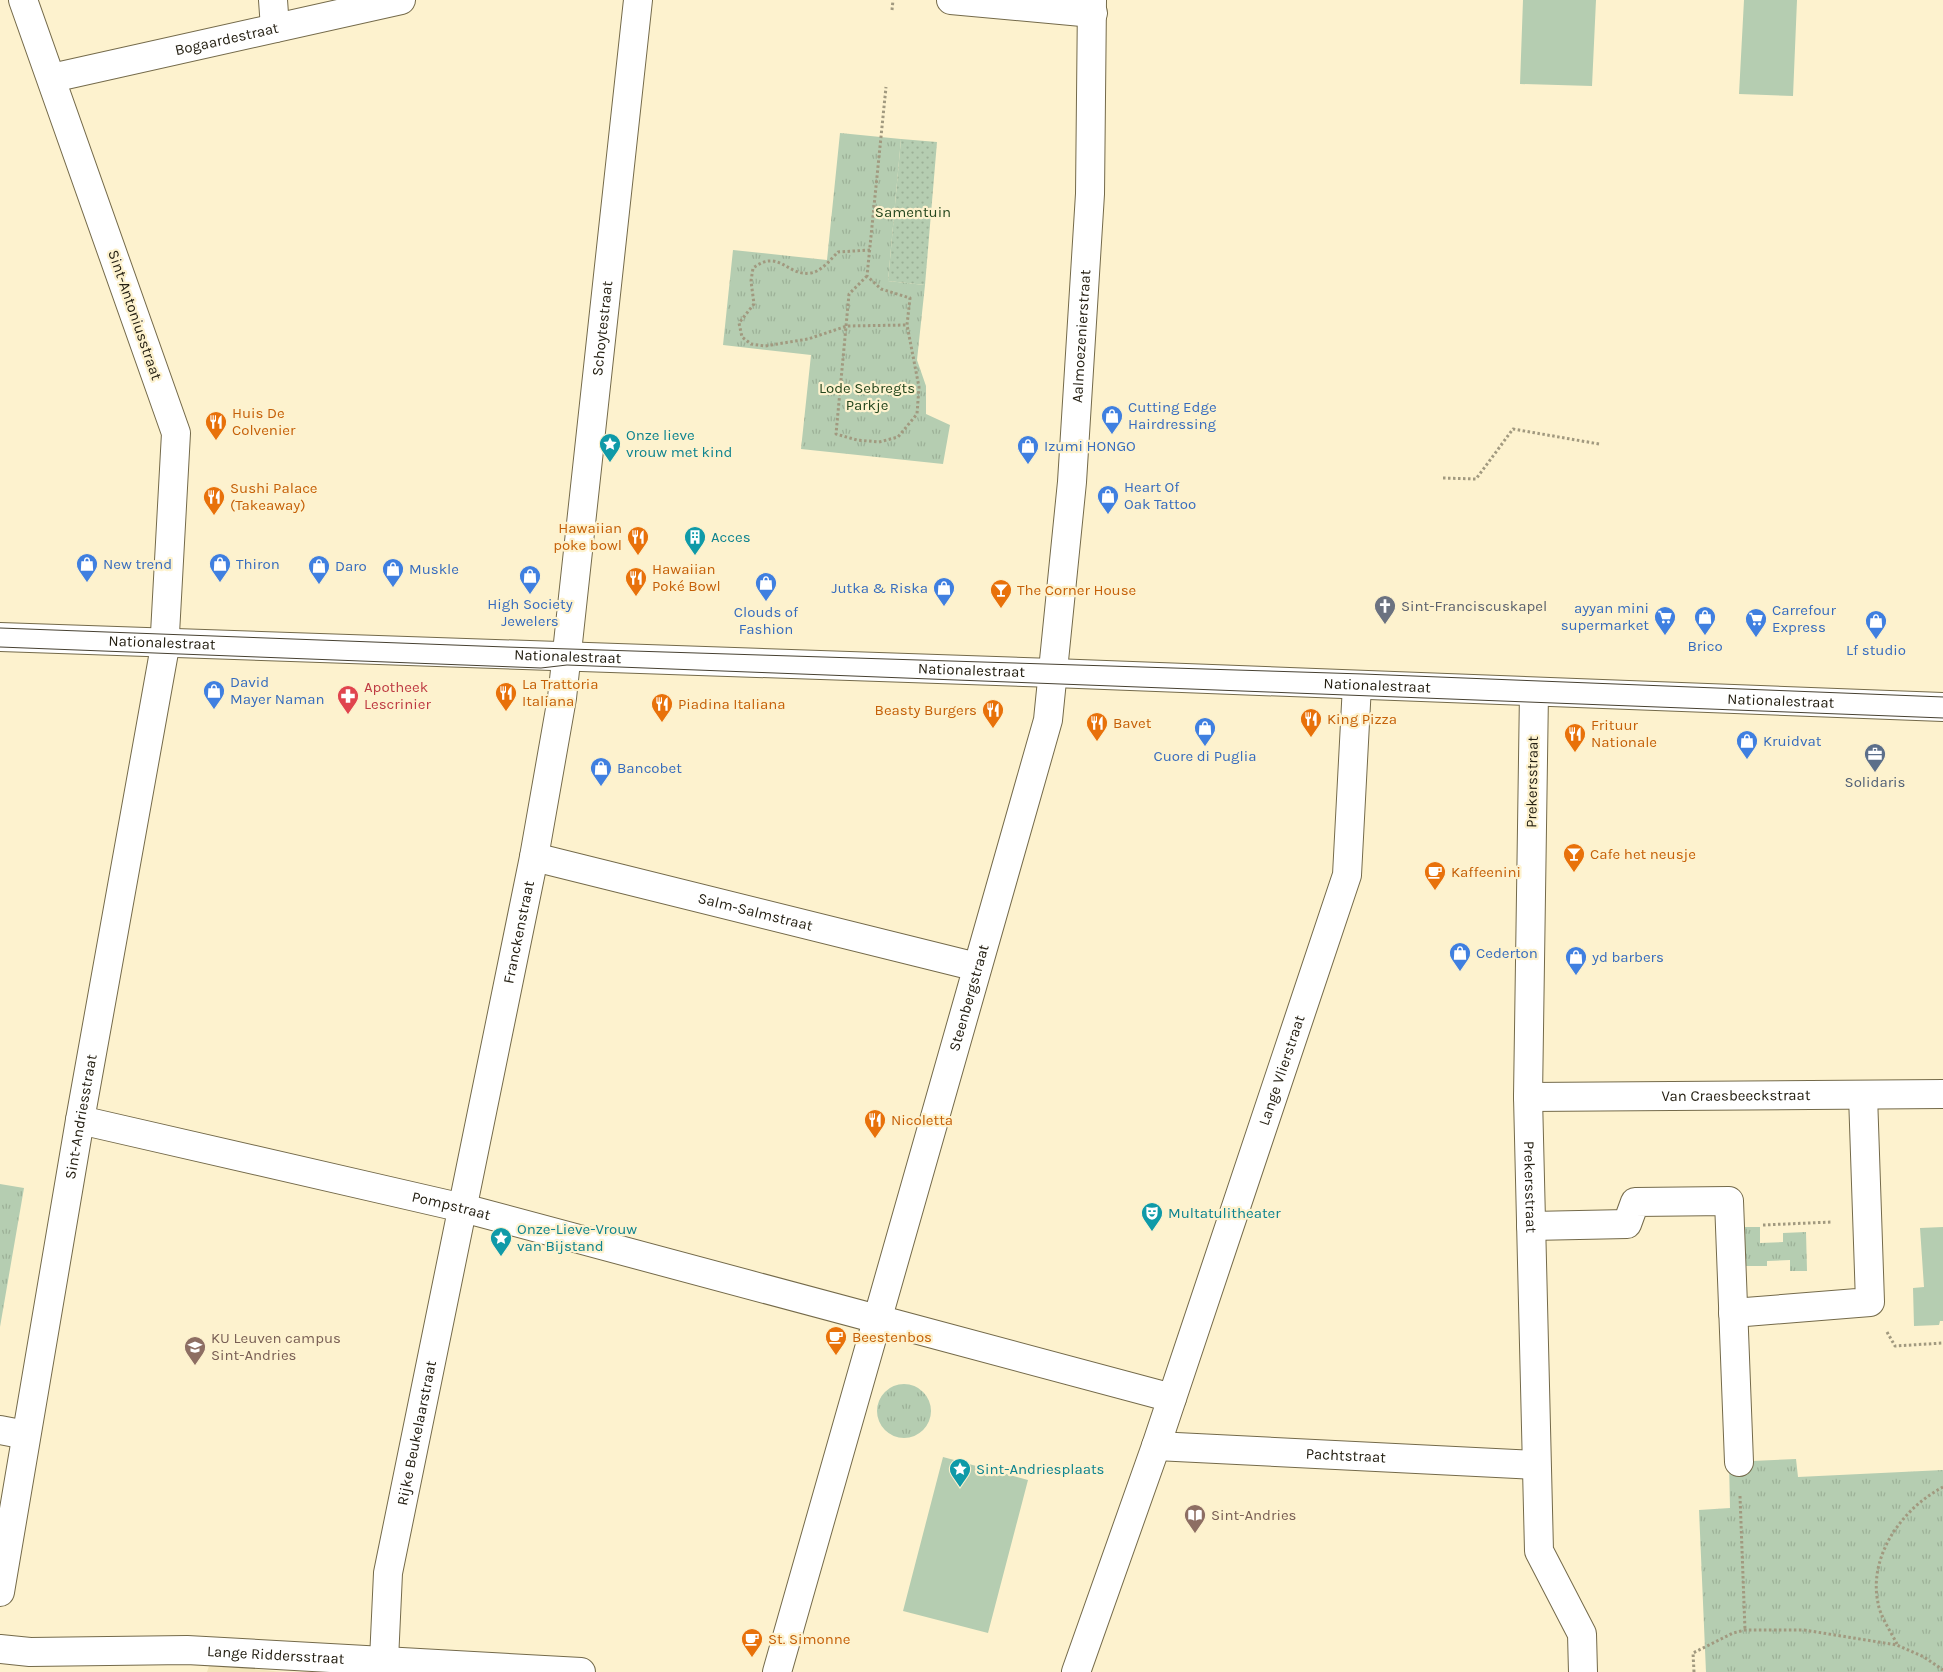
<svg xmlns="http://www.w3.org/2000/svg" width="1943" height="1672" font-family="Karla,sans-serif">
  <defs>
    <pattern id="park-tufts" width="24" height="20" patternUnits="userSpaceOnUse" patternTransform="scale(1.25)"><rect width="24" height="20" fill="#b5cdb1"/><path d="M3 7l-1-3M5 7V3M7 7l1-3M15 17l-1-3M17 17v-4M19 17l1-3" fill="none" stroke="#9cb097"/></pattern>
    <pattern id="garden-dots" width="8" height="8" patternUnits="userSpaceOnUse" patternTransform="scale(1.25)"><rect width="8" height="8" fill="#b5cdb1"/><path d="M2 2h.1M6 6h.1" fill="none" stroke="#9cb097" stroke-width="1.8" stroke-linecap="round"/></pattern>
  </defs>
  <rect width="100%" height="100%" fill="#fdf2ce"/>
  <path fill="#f3e5b9" d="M209,1666H227L283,1672H207Z"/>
  <path fill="#b5cdb1" d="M1523,0H1596L1592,86L1520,84Z
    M1744,0H1797L1793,96L1739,94Z
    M1943,1227V1321H1940L1939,1325L1914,1326L1913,1288L1924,1287L1920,1228Z
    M943,1457L1028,1480L988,1633L903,1611Z"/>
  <path fill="url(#park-tufts)" d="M840,133L901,139L888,281L925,285L917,360L926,386V414L950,425L943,464L801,449L811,355L723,345L733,250L827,260Z
    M0,1184L24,1188L0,1327Z
    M1745,1227H1760V1243L1783,1242V1233L1806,1232L1807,1271H1790V1260L1767,1261V1266H1732V1244H1745Z
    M877 1411a27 27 0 1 1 54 0a27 27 0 1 1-54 0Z
    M1796,1459L1798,1477L1943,1470V1672H1706L1699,1510L1730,1508L1729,1462Z"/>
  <path fill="url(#garden-dots)" d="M901,139L937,142L925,285L888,281Z"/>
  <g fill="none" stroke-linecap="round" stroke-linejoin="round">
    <g stroke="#746a4a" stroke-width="30">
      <g id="street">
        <path d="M273,0L275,28"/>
        <path d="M951,0L1093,13"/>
        <path id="s1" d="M52,78L401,0"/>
        <path id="s2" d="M1534,692L1528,1097L1539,1551L1582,1634L1583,1672"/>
        <path id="s3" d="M534,857L977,967"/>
        <path id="s4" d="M1528,1097L1943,1094"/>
        <path id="s5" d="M80,1120L463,1208L1172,1398"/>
        <path d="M1531,1226L1627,1224L1635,1202L1729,1201L1739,1462"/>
        <path d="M1733,1313L1870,1302L1863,1095"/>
        <path d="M0,1430L26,1435"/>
        <path id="s6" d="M1156,1446L1536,1465"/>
        <path id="s7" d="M0,1592L80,1120L164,652L176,433L23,0"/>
        <path id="s8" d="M0,1649L30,1652L187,1650L581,1672"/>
        <path id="s9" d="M384,1660L388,1573L534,857L562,698L638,0"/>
        <path id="s10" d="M777,1672L1048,720L1072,482L1090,194L1092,0"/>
        <path id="s11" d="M1076,1672L1156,1446L1347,875L1357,685"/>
      </g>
    </g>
    <g stroke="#746a4a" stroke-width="30">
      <g id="secondary">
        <path id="s12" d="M0,637L1053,673L1943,707"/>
      </g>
    </g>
    <path stroke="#a1997f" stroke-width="3" stroke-dasharray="2.5 2.5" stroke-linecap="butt" d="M892,10L893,0
      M870,250L838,252C831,259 822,271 811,273C787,277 780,248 753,268L751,281L754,304L739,323L742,337L751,344L765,346L808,339L847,326L907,325
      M867,276L849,294L836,434L857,440L879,442L898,437L917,414L919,387L907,325L910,298L881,289L867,276L886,87
      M1443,478L1476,479L1513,429L1599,444
      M1763,1225L1832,1222
      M1887,1332L1895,1346L1943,1343
      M1740,1496L1745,1630
      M1897,1644C1891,1632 1880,1616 1878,1603C1868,1555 1903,1508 1943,1487
      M1694,1672L1693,1653L1733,1633L1745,1630H1804L1897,1645L1924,1657L1943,1670"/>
    <use href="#street" stroke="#fff" stroke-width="28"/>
    <use href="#secondary" stroke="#fff" stroke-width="28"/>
    <path stroke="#474131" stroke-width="1" d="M0,628L506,647L1363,674L1943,697
      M0,647L541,668L567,665L1943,718"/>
  </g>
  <defs>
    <g id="shop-pin" transform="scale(1.125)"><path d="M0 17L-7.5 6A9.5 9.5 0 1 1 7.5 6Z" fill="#3f7fe0" stroke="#fdf2ce"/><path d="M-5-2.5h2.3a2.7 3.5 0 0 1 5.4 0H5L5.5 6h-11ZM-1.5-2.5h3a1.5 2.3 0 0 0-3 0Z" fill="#fff"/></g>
    <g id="restaurant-pin" transform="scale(1.125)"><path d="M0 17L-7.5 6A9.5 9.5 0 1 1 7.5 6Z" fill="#e8710a" stroke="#fdf2ce"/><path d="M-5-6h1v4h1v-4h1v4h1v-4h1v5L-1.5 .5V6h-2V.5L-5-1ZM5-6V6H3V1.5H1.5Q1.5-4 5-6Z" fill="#fff"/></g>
    <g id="sight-pin" transform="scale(1.125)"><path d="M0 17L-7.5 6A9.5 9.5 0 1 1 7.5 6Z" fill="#0f9aa8" stroke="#fdf2ce"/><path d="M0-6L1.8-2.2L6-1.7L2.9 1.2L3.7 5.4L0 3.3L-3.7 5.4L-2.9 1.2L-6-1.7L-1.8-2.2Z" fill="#fff"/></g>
    <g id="building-pin" transform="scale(1.125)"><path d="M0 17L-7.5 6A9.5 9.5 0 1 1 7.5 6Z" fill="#0f9aa8" stroke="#fdf2ce"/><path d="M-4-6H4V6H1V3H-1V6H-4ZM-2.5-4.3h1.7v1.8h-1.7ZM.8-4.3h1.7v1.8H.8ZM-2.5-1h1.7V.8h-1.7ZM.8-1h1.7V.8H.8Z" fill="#fff"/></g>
    <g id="bar-pin" transform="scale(1.125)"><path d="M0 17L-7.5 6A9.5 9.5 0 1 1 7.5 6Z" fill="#e8710a" stroke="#fdf2ce"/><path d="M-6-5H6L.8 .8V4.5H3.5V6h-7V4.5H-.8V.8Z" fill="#fff"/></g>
    <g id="church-pin" transform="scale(1.125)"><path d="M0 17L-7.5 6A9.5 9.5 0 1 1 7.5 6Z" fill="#6b7280" stroke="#fdf2ce"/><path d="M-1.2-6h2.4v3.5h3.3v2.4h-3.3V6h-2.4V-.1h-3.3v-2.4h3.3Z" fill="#fff"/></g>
    <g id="supermarket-pin" transform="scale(1.125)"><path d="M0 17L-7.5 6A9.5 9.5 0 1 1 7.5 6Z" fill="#3f7fe0" stroke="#fdf2ce"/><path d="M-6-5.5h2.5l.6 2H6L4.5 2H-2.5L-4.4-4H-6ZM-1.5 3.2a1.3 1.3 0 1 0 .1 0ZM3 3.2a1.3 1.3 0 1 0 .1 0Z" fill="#fff"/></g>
    <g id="pharmacy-pin" transform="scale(1.125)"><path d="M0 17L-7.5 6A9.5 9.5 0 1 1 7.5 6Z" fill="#e0444e" stroke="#fdf2ce"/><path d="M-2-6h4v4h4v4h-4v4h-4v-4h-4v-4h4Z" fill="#fff"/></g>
    <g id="office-pin" transform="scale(1.125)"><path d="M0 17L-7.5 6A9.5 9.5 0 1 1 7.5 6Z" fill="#5c6f8a" stroke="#fdf2ce"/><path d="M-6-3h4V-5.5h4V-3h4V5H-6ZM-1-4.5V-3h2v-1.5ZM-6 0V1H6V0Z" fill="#fff"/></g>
    <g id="cafe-pin" transform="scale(1.125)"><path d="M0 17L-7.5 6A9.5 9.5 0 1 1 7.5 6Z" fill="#e8710a" stroke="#fdf2ce"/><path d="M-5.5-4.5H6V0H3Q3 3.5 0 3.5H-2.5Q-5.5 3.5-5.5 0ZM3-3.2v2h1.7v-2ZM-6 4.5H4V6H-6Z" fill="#fff"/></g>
    <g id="theatre-pin" transform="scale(1.125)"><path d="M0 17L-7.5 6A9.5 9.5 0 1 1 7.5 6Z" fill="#0f9aa8" stroke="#fdf2ce"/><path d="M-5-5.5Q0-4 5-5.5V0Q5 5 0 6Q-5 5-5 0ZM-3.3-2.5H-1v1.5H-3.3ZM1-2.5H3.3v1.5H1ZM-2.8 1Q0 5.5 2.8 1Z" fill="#fff"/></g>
    <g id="university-pin" transform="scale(1.125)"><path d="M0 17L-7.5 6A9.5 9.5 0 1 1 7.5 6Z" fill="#8d6e63" stroke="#fdf2ce"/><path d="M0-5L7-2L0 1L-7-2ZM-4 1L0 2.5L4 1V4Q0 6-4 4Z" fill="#fff"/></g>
    <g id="library-pin" transform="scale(1.125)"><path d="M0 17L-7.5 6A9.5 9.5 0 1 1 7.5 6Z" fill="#8d6e63" stroke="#fdf2ce"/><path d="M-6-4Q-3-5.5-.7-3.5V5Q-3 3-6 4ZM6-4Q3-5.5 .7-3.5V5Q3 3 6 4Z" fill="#fff"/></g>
  </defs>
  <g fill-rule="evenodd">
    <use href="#shop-pin" x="1112" y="416"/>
    <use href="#restaurant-pin" x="216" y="422"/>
    <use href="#sight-pin" x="610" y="444"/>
    <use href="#shop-pin" x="1028" y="446"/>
    <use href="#shop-pin" x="1108" y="496"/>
    <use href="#restaurant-pin" x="214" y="497"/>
    <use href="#restaurant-pin" x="638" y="537"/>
    <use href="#building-pin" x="695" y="537"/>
    <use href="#shop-pin" x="87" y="564"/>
    <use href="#shop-pin" x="220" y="564"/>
    <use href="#shop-pin" x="319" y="566"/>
    <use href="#shop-pin" x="393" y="569"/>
    <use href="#shop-pin" x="530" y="576"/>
    <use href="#restaurant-pin" x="636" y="578"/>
    <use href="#shop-pin" x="766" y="583"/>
    <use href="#shop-pin" x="944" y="588"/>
    <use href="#bar-pin" x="1001" y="590"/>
    <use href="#church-pin" x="1385" y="606"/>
    <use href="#supermarket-pin" x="1665" y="617"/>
    <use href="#shop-pin" x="1705" y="617"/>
    <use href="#supermarket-pin" x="1756" y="619"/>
    <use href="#shop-pin" x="1876" y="621"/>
    <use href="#shop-pin" x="214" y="691"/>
    <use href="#restaurant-pin" x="506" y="693"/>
    <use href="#pharmacy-pin" x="348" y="696"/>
    <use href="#restaurant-pin" x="662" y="704"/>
    <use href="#restaurant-pin" x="993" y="710"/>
    <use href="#restaurant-pin" x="1311" y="719"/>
    <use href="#restaurant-pin" x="1097" y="723"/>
    <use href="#shop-pin" x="1205" y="728"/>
    <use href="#restaurant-pin" x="1575" y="734"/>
    <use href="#shop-pin" x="1747" y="741"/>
    <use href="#office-pin" x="1875" y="754"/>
    <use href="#shop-pin" x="601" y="768"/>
    <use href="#bar-pin" x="1574" y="854"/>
    <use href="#cafe-pin" x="1435" y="872"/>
    <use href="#shop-pin" x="1460" y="953"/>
    <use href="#shop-pin" x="1576" y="957"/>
    <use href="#restaurant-pin" x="875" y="1120"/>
    <use href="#theatre-pin" x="1152" y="1213"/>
    <use href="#sight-pin" x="501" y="1238"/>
    <use href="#cafe-pin" x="836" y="1337"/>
    <use href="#university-pin" x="195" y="1347"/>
    <use href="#sight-pin" x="960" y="1469"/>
    <use href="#library-pin" x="1195" y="1515"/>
    <use href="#cafe-pin" x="752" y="1639"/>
  </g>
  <g text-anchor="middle" stroke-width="4.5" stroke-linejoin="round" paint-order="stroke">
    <g font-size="15" fill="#252013" stroke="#fdf2ce">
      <text dy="5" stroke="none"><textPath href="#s1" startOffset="179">Bogaardestraat</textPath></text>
      <text transform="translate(135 315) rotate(71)" y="5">Sint-Antoniusstraat</text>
      <text dy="5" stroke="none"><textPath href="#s9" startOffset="1351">Schoytestraat</textPath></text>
      <text dy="5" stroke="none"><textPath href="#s10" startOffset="1375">Aalmoezenierstraat</textPath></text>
      <text dy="5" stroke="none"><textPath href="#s12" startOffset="162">Nationalestraat</textPath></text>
      <text dy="5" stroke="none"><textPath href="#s12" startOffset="568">Nationalestraat</textPath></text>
      <text dy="5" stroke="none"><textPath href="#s12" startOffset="972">Nationalestraat</textPath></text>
      <text dy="5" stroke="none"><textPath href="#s12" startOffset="1378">Nationalestraat</textPath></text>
      <text dy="5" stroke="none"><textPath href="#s12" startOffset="1782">Nationalestraat</textPath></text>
      <text transform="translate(1532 782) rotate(-89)" y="5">Prekersstraat</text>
      <text dy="5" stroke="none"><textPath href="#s3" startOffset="228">Salm-Salmstraat</textPath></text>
      <text dy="5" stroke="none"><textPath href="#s9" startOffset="741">Franckenstraat</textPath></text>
      <text dy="5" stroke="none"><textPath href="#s10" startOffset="701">Steenbergstraat</textPath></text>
      <text dy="5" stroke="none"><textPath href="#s11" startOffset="636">Lange Vlierstraat</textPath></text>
      <text dy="5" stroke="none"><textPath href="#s4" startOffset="208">Van Craesbeeckstraat</textPath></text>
      <text dy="5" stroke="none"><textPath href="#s7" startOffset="482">Sint-Andriesstraat</textPath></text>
      <text dy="5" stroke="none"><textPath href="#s2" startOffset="495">Prekersstraat</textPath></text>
      <text dy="5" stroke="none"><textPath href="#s5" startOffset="381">Pompstraat</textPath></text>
      <text dy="5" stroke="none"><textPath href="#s9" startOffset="230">Rijke Beukelaarstraat</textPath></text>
      <text dy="5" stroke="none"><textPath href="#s6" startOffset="190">Pachtstraat</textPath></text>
      <text dy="5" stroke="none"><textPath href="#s8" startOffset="276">Lange Riddersstraat</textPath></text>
    </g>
    <g font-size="15" fill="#24461d" stroke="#fdf2ce">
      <text x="913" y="217">Samentuin</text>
      <text x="867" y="393">Lode Sebregts<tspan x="867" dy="17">Parkje</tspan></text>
    </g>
    <g font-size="15" fill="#366cbe" stroke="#fdf2ce" text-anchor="start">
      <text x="1128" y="412">Cutting Edge<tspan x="1128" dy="17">Hairdressing</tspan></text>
      <text x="1044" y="451">Izumi HONGO</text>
      <text x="1124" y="492">Heart Of<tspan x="1124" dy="17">Oak Tattoo</tspan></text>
      <text x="103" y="569">New trend</text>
      <text x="236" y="569">Thiron</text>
      <text x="335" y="571">Daro</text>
      <text x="409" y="574">Muskle</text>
      <text x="928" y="593" text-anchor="end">Jutka &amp; Riska</text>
      <text x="530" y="609" text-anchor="middle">High Society<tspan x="530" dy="17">Jewelers</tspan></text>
      <text x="1649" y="613" text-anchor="end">ayyan mini<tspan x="1649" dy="17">supermarket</tspan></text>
      <text x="1772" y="615">Carrefour<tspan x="1772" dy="17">Express</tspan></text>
      <text x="766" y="617" text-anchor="middle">Clouds of<tspan x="766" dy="17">Fashion</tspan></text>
      <text x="1705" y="651" text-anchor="middle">Brico</text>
      <text x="1876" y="655" text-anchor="middle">Lf studio</text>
      <text x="230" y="687">David<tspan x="230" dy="17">Mayer Naman</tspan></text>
      <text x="1763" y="746">Kruidvat</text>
      <text x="1205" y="761" text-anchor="middle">Cuore di Puglia</text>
      <text x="617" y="773">Bancobet</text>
      <text x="1476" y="958">Cederton</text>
      <text x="1592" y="962">yd barbers</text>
    </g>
    <g font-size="15" fill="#c56008" stroke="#fdf2ce" text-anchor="start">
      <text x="232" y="418">Huis De<tspan x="232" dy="17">Colvenier</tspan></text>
      <text x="230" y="493">Sushi Palace<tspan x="230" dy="17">(Takeaway)</tspan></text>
      <text x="622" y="533" text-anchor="end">Hawaiian<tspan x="622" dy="17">poke bowl</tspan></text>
      <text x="652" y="574">Hawaiian<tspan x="652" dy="17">Poké Bowl</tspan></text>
      <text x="1017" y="595">The Corner House</text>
      <text x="522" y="689">La Trattoria<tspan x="522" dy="17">Italiana</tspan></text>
      <text x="678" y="709">Piadina Italiana</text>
      <text x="977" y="715" text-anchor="end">Beasty Burgers</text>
      <text x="1327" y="724">King Pizza</text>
      <text x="1113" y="728">Bavet</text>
      <text x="1591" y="730">Frituur<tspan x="1591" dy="17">Nationale</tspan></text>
      <text x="1590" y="859">Cafe het neusje</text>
      <text x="1451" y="877">Kaffeenini</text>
      <text x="891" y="1125">Nicoletta</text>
      <text x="852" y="1342">Beestenbos</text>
      <text x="768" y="1644">St. Simonne</text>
    </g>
    <g font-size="15" fill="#0d838f" stroke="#fdf2ce" text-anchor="start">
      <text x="626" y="440">Onze lieve<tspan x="626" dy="17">vrouw met kind</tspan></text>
      <text x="711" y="542">Acces</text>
      <text x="1168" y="1218">Multatulitheater</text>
      <text x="517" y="1234">Onze-Lieve-Vrouw<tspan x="517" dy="17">van Bijstand</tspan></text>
      <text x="976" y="1474">Sint-Andriesplaats</text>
    </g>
    <g font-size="15" fill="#5b616d" stroke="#fdf2ce" text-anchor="start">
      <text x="1401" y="611">Sint-Franciscuskapel</text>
    </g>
    <g font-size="15" fill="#be3a42" stroke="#fdf2ce" text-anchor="start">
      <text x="364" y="692">Apotheek<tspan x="364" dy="17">Lescrinier</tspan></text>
    </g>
    <g font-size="15" fill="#4e5e75" stroke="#fdf2ce">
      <text x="1875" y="787">Solidaris</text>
    </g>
    <g font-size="15" fill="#785e54" stroke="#fdf2ce" text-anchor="start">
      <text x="211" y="1343">KU Leuven campus<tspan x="211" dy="17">Sint-Andries</tspan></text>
      <text x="1211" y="1520">Sint-Andries</text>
    </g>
  </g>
</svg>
